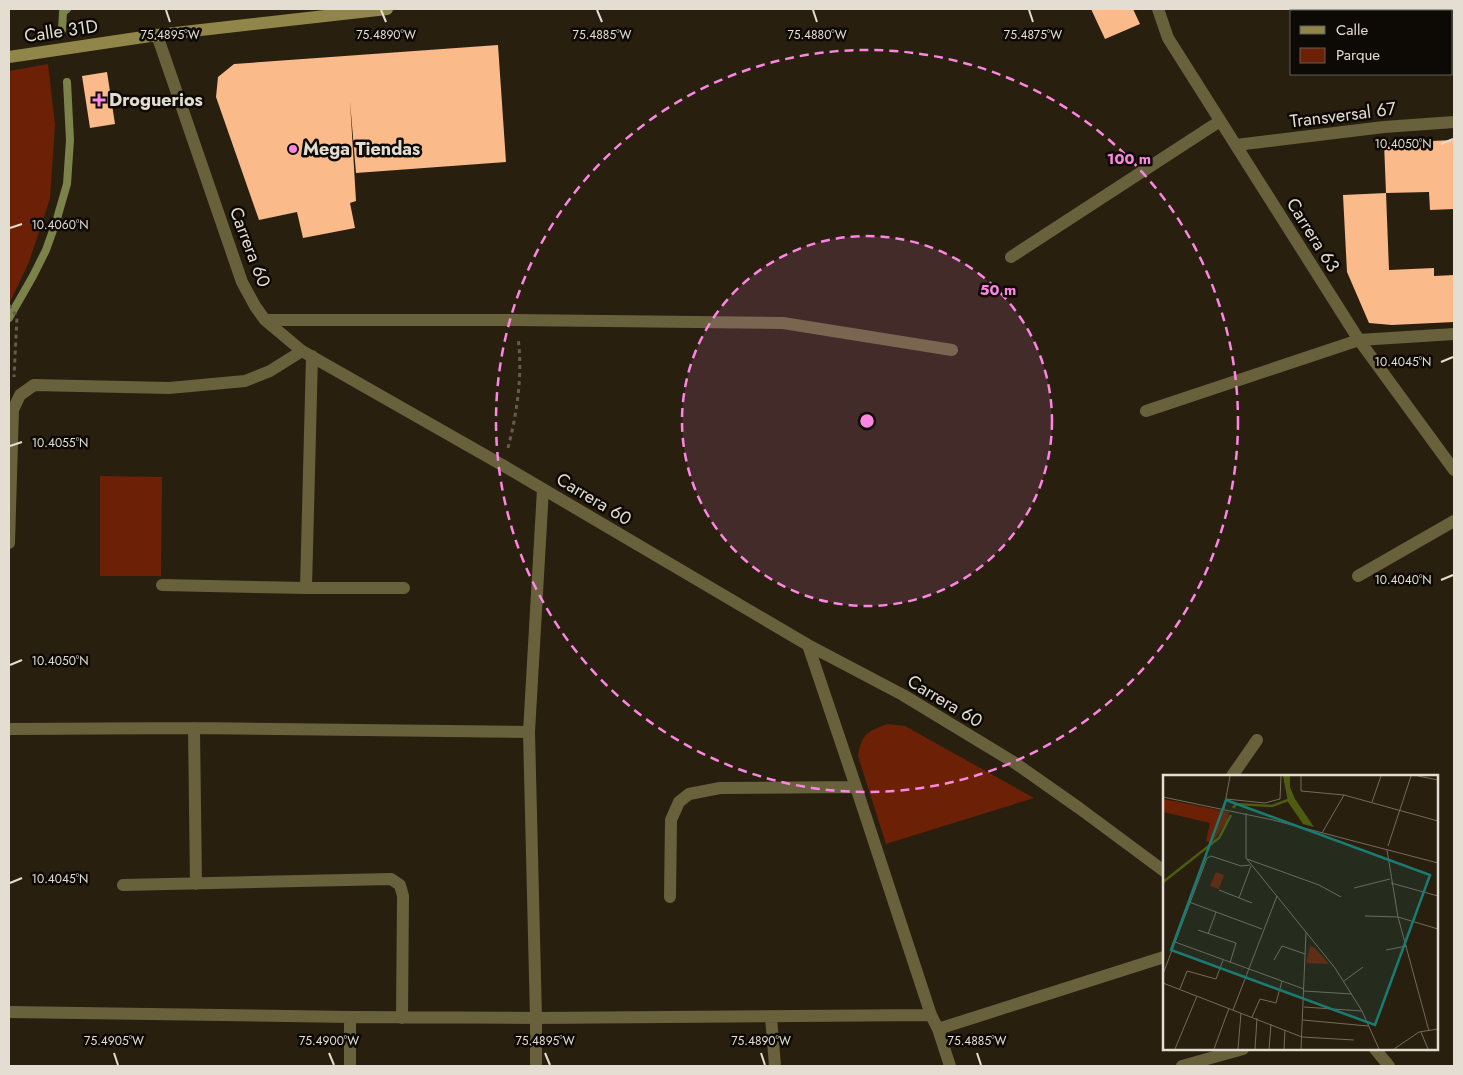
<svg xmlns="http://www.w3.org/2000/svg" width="1463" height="1075" font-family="Jost,sans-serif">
  <rect width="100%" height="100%" fill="#281f0f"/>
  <path fill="#6c2106" d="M48,64L55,125L50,199L29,262L10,302H9V71Z
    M100,476L162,477L161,576H100Z
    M887,724L905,726L1034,798L886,844L858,756C862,733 867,732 887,724Z"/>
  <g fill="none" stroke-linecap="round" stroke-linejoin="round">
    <path stroke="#7b834b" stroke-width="8" d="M62,30L63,12L67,9
      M9,318L33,276L46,250L56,222L67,184L70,140L67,82"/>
  </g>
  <path fill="#faba8a" d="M1091,9H1133L1140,24L1105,39Z
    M498,45L506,162L356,173L350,101L356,201L350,203L355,228L303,238L297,212L259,220L216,97L218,77L234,64Z
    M107,72L115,124L90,128L82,76Z
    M1454,140V209L1430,210L1429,192L1386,193L1384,143Z
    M1386,193L1389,270L1434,268V276L1454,275V322L1392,325L1369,323L1347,272L1343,195Z"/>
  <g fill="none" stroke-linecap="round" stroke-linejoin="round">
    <path stroke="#655c4e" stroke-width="3" stroke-dasharray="4 4" stroke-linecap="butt" d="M9,305L17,317L14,377
      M508,448C517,413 523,374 518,338"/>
    <path stroke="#68613c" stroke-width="12" d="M1158,9L1168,38L1359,340L1454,470
      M157,35L242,282L255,306L265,320L302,351L504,466L808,645L903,695L1015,763L1079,808L1164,871
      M1236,145L1384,127L1454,122
      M1011,257L1220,121
      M265,320H515L783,323L952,350
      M1146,411L1359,340L1454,334
      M9,543L13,410L20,395L34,385L169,388L245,381L270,371L302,351
      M1358,576L1454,521
      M162,585L306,588H404
      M306,588L312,356
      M808,645L856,787L931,1015L938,1029L950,1066
      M194,728L196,884
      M9,729L194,728L529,732
      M1232,776L1257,740
      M123,885L391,879L400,885L403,896L402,1018
      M670,897L671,820L679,802L689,794L720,788L856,787
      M9,1012L350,1017L536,1018L931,1015
      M771,1017L775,1066
      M938,1029L1164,957
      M1375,1049L1389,1066
      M350,1066V1017
      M536,1066V1018L529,732L543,489
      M1182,1066L1243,1049"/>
    <path stroke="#918649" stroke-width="12" d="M9,57L157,35L387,9"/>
  </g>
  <path fill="none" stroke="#e3ddd2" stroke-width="2" d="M166,10L170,22M381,10L386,22M597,10L602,22M813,10L817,22M1029,10L1033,22M1441,144L1453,139M10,228L22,224M1441,362L1453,357M10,446L22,442M1441,580L1453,575M10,665L22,660M10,883L22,878M114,1053L118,1065M329,1053L334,1065M545,1053L550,1065M761,1053L765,1065M977,1053L981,1065"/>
  <circle cx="867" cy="421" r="185" fill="#fd86e3" fill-opacity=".12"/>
  <g fill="none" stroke="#fd86e3" stroke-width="2.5" stroke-dasharray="9 6">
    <circle cx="867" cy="421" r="185"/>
    <circle cx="867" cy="421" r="371"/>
  </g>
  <g fill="#fd86e3" stroke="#0d0904" stroke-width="2">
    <path d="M96.5 92.5h5v5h5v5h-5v5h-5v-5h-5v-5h5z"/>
    <circle cx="293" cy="149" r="5"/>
  </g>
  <g text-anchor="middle" stroke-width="5" stroke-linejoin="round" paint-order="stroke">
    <g font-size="18" fill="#e3ddd2" stroke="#0d0904">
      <text transform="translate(61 31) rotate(-8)" y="6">Calle 31D</text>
      <text transform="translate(1343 115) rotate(-7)" y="6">Transversal 67</text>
      <text transform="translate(1313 235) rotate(58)" y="6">Carrera 63</text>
      <text transform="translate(250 247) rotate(69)" y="6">Carrera 60</text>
      <text transform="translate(594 499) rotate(31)" y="6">Carrera 60</text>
      <text transform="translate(945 701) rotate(31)" y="6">Carrera 60</text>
    </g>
    <g font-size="18" font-weight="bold" fill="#e3ddd2" stroke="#0d0904" text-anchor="start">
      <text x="109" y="106">Droguerios</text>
      <text x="303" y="155">Mega Tiendas</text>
    </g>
  </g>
  <g transform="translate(1163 775)">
    <rect width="275" height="275" fill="#281f0f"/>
    <path d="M0,24L66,37L64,46L49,68L43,66L47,48L0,37ZM53,97L61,100L56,114L47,111ZM147,171L152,173L166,189L143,188Z" fill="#6c2106"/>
    <path d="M120,1H127V12L132,24L151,52L140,49L125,27Z" fill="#4e5c11"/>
    <path fill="none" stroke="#4e5c11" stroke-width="2.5" d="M70,33L73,29L109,31L125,25M0,107L56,63L68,40"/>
    <path fill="none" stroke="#736b5d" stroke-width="1" d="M138,1V16L181,20L275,46M255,1L275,5M0,22L110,45L275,88M63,24L102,28L117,24L118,1M209,27L218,1M61,34L67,1M83,38V83L172,193L199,236L216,274M159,58L181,20M225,71L248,1M224,75L235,142L266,256M84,84L156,110L178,122M228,108L275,121M191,113L227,104M56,115L89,128M76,123L88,91M26,127L99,154M202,141L235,142L275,154M35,155L73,168L67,188M45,159L53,137M12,167L141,214M223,175L244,171M111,185L119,171L142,179M0,199L44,83L48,81L78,91L87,90M181,206L200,192M0,208L139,262L191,265M17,214L24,196L53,204L60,185M141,216L189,219M141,232L199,236M70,235L114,121M89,242L97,224L113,228L119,206M140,245L205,251M258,257L265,274M12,274L34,221M51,274L66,233M75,274L78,238M92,274L94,243M106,274L108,249M121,274L122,255M138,274L143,157M231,274L256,257L275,254"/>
    <path fill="#1a7b73" fill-opacity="0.15" stroke="#1a7b73" stroke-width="2.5" d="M63,25L267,100L212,250L8,175Z"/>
    <rect width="275" height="275" fill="none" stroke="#e3ddd2" stroke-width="2.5"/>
  </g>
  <g font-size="12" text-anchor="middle" fill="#e3ddd2" stroke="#0d0904" stroke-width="5" stroke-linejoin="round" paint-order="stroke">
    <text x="170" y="39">75.4895°W</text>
    <text x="386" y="39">75.4890°W</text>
    <text x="602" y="39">75.4885°W</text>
    <text x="817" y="39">75.4880°W</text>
    <text x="1033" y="39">75.4875°W</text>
    <text x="1403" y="148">10.4050°N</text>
    <text x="60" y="229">10.4060°N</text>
    <text x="1403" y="366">10.4045°N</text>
    <text x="60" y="447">10.4055°N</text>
    <text x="1403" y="584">10.4040°N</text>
    <text x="60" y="665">10.4050°N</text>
    <text x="60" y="883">10.4045°N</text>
    <text x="114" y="1045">75.4905°W</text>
    <text x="329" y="1045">75.4900°W</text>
    <text x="545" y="1045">75.4895°W</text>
    <text x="761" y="1045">75.4890°W</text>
    <text x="977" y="1045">75.4885°W</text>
  </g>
  <circle cx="867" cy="421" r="8" fill="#fd86e3" stroke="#0d0904" stroke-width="2.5"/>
  <g font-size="15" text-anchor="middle" font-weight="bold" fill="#fd86e3" stroke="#0d0904" stroke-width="5" stroke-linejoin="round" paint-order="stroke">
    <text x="1129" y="164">100 m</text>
    <text x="998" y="295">50 m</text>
  </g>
  <rect width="1463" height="1075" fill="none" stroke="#e3ddd2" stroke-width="20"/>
  <rect x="1290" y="10" width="162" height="65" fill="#0d0904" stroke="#635e56"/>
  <rect x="1300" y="26" width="25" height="8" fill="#918649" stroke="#635e56"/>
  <text x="1336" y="35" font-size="15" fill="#e3ddd2">Calle</text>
  <rect x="1300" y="48" width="25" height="15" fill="#6c2106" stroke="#635e56"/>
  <text x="1336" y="60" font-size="15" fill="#e3ddd2">Parque</text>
</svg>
